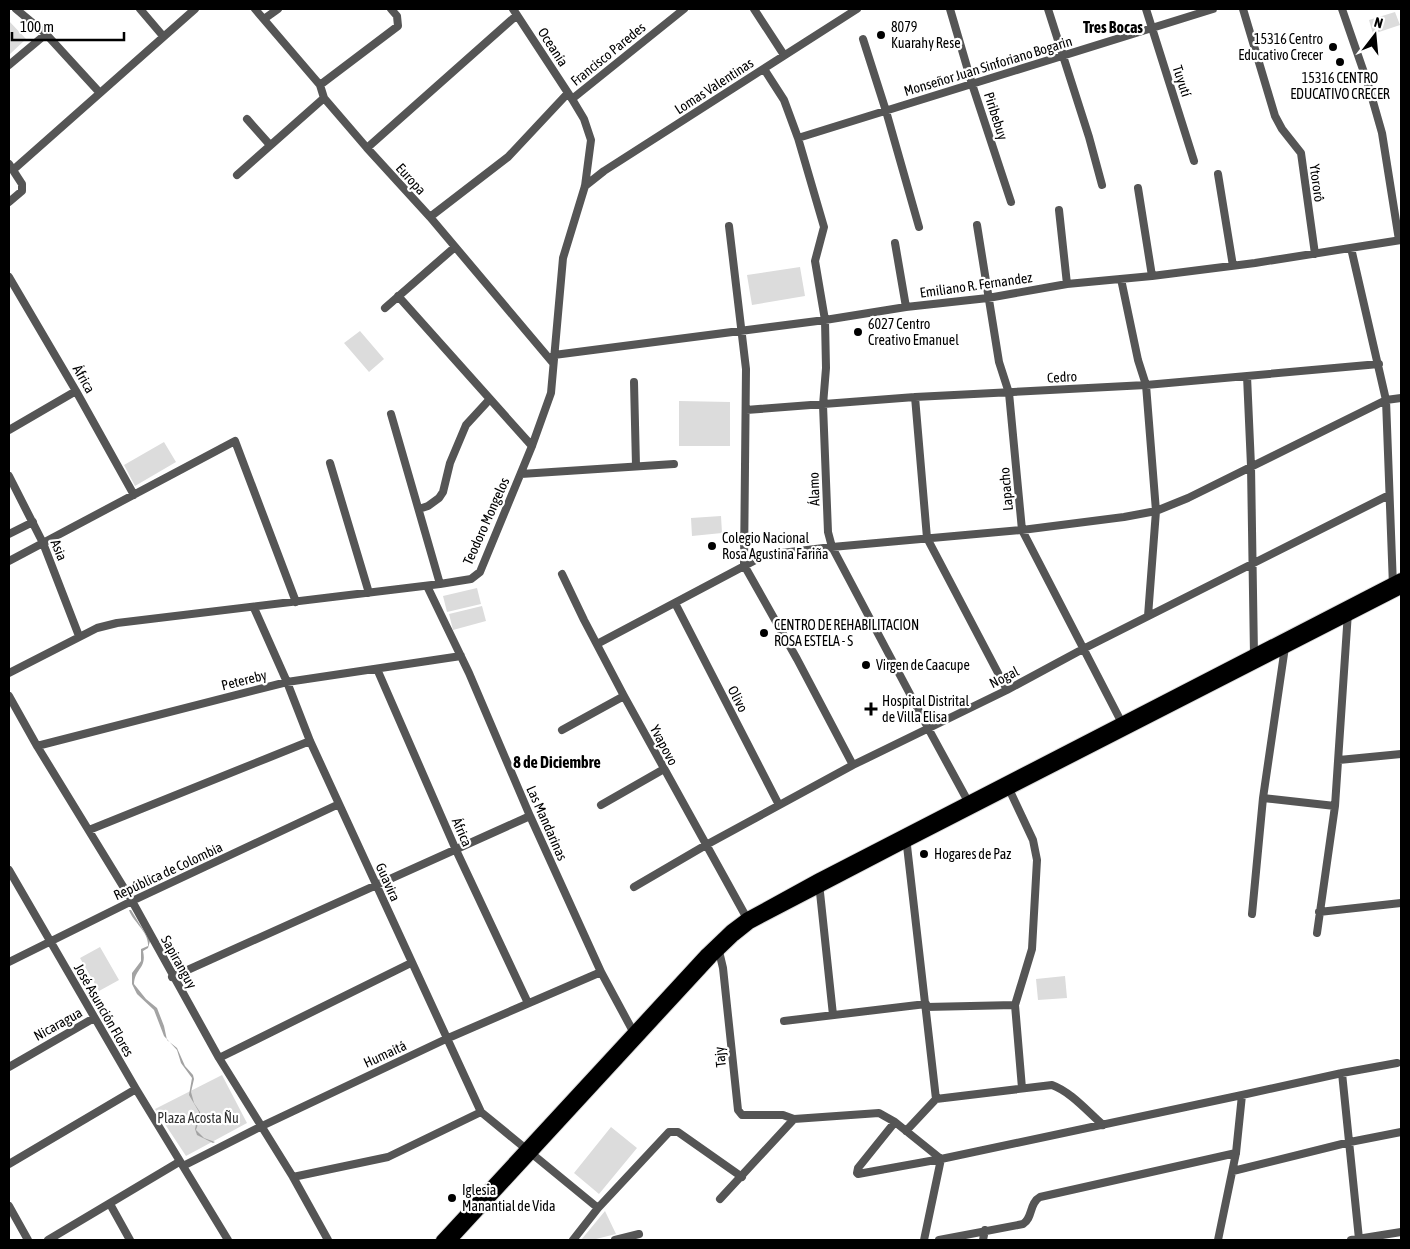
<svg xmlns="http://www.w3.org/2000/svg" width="1410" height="1249" font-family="'Asap Condensed',sans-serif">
  <rect width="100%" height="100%" fill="#fff"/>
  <path fill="#dcdcdc" d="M1395,12L1400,25L1373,34L1369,20Z
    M9,21L26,39L9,55Z
    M800,267L805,296L752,305L747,275Z
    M360,331L384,359L369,372L344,343Z
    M679,401L730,402V446H679Z
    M164,442L176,462L135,486L124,465Z
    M721,516L722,533L692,536L691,518Z
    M477,588L481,604L447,612L443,596Z
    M482,606L486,621L453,630L449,614Z
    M100,947L119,980L99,991L80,958Z
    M1065,976L1067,998L1038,1000L1036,979Z
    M222,1075L247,1123L186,1156L155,1109Z
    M611,1127L637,1148L599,1194L574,1173Z
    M605,1211L616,1234L592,1240H581Z"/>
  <path fill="#a3a3a3" d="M129,910H131L150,941L148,948L143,951C147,969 135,968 134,984L146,999L157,1008L164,1026L167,1040L177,1048L185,1066L193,1075L194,1079L191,1092L194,1103L200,1112V1118L196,1130L204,1138L215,1142L213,1143L197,1135L195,1129L199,1112L189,1095L192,1078L181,1063L177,1050L164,1036L154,1010L137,994L132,984V973L141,961V949L148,946C149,932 133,922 129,910Z"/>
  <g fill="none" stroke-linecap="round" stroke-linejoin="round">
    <g stroke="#dbdbdb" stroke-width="12">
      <path id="major" d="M441,1240L706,953L730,930L746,918L819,878L1401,578
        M452,1240L712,958L735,936L750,924L907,842L1401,589"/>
    </g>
    <path stroke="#555" stroke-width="8" d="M16,9L46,34L100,93
      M140,9L163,36
      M255,9L320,85L324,98L367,148L430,217L553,363
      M754,9L784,55
      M950,9L972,84L1011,202
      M1048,9L1089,137L1102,185
      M1146,9L1194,161
      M1243,9L1275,116L1282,129L1301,153L1315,254
      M1342,9L1368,84L1382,133L1399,240
      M264,19L278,9
      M863,39L886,111L919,227
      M9,65L46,34
      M764,69L784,100L798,138L824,227L815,261L825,320L826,368L823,405L828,532L832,547L928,728L970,805
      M320,85L398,26L397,16L391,9
      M572,99L684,9
      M247,119L270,145
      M798,138L1213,9
      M367,148L517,15
      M9,164L22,184V191L9,202
      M13,170L195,9
      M1218,174L1233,266
      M237,175L324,98
      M585,186L604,171L857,9
      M1138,188L1152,276
      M1059,210L1067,284
      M430,217L508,157L568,93
      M977,225L999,362L1009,393L1022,530L1124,727
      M729,226L746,369L744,565L797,659L853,765
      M895,243L906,307
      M1351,248L1386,400L1393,586
      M9,277L76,391L134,495
      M1121,279L1138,360L1146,385L1156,511L1148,616
      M398,296L532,446
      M385,308L455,247
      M554,355L825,320L906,307L988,298L1067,284L1152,276L1255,263L1401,240
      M1247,376L1251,466L1254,655
      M634,382L636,466
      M915,397L927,538L1007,690
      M746,410L915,397L1146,385L1379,364
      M391,414L440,584
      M9,430L76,391
      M330,463L369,593
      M521,474L674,464
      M9,476L43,543L79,636
      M419,509L428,506L439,498L443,492L450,463L466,425L489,400
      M9,534L33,522
      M9,561L235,441L296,602
      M562,574L584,620L624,696L749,922
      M427,586L469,673L530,816L601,972L635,1035
      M675,603L779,805
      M254,608L287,682L310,741L481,1112L598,1208
      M597,644L765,555L832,547L1022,530L1124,517L1156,511L1188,498L1386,400L1401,398
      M377,669L456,850L528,1003
      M9,673L97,628L117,623L440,584L471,579L480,572L532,446L551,393L563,258L585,186L591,140L584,119L572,99L513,9
      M9,696L37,746L132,901L219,1058L293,1177L328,1240
      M562,730L624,696
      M37,746L287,682L461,656
      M1339,760L1401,754
      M1009,789L1033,840L1037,860L1032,949L1015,1005L1022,1088
      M1263,798L1335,806
      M601,805L664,769
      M89,830L310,741
      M906,837L936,1099
      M9,870L136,1089L228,1240
      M819,883L833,1015
      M634,887L706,845L853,765L1007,690L1083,649L1389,495
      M1319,912L1401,903
      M1252,914L1263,798L1285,647
      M1317,933L1335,806L1348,612
      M718,947L723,968L738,1110L742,1115H783L794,1119
      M9,962L132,901L339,804
      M172,977L530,816
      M926,1007L1015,1005
      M784,1021L926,1004
      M219,1058L411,963
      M9,1067L94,1018
      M1342,1073L1359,1239
      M895,1122L858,1168L857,1173L858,1174L941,1159L1242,1095L1342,1073L1397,1063
      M906,1131L936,1099L1052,1085C1071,1092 1087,1111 1103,1125
      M9,1164L136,1089
      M183,1166L262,1126L446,1039L601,972
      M1233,1171L1350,1142L1401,1132
      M293,1177L388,1157L481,1112
      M720,1199L794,1119L879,1113L895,1122L941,1159
      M110,1204L130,1240
      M9,1206L28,1240
      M48,1240L179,1162
      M573,1240L598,1208L669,1132H678L742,1177
      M615,1240L639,1234
      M924,1240L941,1159
      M939,1240L1023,1224C1033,1218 1029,1203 1040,1197L1236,1153
      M983,1240L985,1230
      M1218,1240L1236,1153L1242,1095
      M1351,1240L1401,1232"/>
    <use href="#major" stroke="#000" stroke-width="10"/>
  </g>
  <g fill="#000" stroke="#fff" stroke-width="2">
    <circle cx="881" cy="35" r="5"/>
    <circle cx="1333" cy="47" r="5"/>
    <circle cx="1340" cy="62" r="5"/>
    <circle cx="858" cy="332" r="5"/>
    <circle cx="712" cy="546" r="5"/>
    <circle cx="764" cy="633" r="5"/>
    <circle cx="866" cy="665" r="5"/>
    <path d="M868.5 701.5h5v5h5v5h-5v5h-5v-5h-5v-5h5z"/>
    <circle cx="924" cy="854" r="5"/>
    <circle cx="452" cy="1198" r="5"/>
  </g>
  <g text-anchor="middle" stroke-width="4.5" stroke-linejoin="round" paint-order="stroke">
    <g font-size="14" fill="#000" stroke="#fff" text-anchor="start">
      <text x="891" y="32">8079<tspan x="891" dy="16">Kuarahy Rese</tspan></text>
      <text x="1323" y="44" text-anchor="end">15316 Centro<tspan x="1323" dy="16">Educativo Crecer</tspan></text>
      <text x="1340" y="83" text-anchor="middle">15316 CENTRO<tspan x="1340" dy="16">EDUCATIVO CRECER</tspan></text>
      <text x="868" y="329">6027 Centro<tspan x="868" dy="16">Creativo Emanuel</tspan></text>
      <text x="722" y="543">Colegio Nacional<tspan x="722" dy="16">Rosa Agustina Fariña</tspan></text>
      <text x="774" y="630">CENTRO DE REHABILITACION<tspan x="774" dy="16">ROSA ESTELA - S</tspan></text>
      <text x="876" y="670">Virgen de Caacupe</text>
      <text x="882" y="706">Hospital Distrital<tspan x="882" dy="16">de Villa Elisa</tspan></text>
      <text x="934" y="859">Hogares de Paz</text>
      <text x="462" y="1195">Iglesia<tspan x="462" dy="16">Manantial de Vida</tspan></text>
    </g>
    <g font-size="14" fill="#000" stroke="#fff">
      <text transform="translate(553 47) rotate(57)" y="5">Oceanía</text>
      <text transform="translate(608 54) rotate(-39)" y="5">Francisco Paredes</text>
      <text transform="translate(988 66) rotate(-17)" y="5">Monseñor Juan Sinforiano Bogarin</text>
      <text transform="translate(1182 81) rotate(72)" y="5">Tuyutí</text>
      <text transform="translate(714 86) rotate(-33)" y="5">Lomas Valentinas</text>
      <text transform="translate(996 116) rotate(72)" y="5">Piribebuy</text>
      <text transform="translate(411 179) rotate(48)" y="5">Europa</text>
      <text transform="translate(1317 183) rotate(82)" y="5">Ytororô</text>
      <text transform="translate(976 285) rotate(-8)" y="5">Emiliano R. Fernandez</text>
      <text transform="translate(1062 377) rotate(-3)" y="5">Cedro</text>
      <text transform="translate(84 379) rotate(60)" y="5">África</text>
      <text transform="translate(814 489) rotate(-92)" y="5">Álamo</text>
      <text transform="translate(1006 489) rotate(-95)" y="5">Lapacho</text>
      <text transform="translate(486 521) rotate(-66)" y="5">Teodoro Mongelos</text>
      <text transform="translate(59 550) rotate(68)" y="5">Asia</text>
      <text transform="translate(1004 677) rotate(-27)" y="5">Nogal</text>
      <text transform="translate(244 680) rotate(-14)" y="5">Petereby</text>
      <text transform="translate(738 699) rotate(63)" y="5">Olivo</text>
      <text transform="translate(664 745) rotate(62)" y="5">Yvapovo</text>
      <text transform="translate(547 823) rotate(66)" y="5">Las Mandarinas</text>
      <text transform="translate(462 832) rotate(66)" y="5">África</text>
      <text transform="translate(168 871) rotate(-25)" y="5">República de Colombia</text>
      <text transform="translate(388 882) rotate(66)" y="5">Guavira</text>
      <text transform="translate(179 962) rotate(61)" y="5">Sapiranguy</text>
      <text transform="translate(104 1010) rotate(60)" y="5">José Asunción Flores</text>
      <text transform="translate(58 1024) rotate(-29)" y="5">Nicaragua</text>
      <text transform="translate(385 1054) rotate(-25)" y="5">Humaitá</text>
      <text transform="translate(720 1057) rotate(-96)" y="5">Tajy</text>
    </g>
    <g font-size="14" fill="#333" stroke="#fff">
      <text x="198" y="1123">Plaza Acosta Ñu</text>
    </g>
    <g font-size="16" font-weight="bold" fill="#000" stroke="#fff">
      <text x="1113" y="33">Tres Bocas</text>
      <text x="557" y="768">8 de Diciembre</text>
    </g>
  </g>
  <rect width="1410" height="1249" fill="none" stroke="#000000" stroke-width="20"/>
  <g transform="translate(1375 35) rotate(16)" stroke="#ffffff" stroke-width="4" paint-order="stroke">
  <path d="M0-4L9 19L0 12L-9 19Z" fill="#000000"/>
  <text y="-8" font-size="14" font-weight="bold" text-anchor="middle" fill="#000000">N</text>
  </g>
  <path d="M12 32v8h112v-8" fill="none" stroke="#000000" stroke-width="2.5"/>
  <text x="20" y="32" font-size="15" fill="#000000" stroke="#ffffff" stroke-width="4" paint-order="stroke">100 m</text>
</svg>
